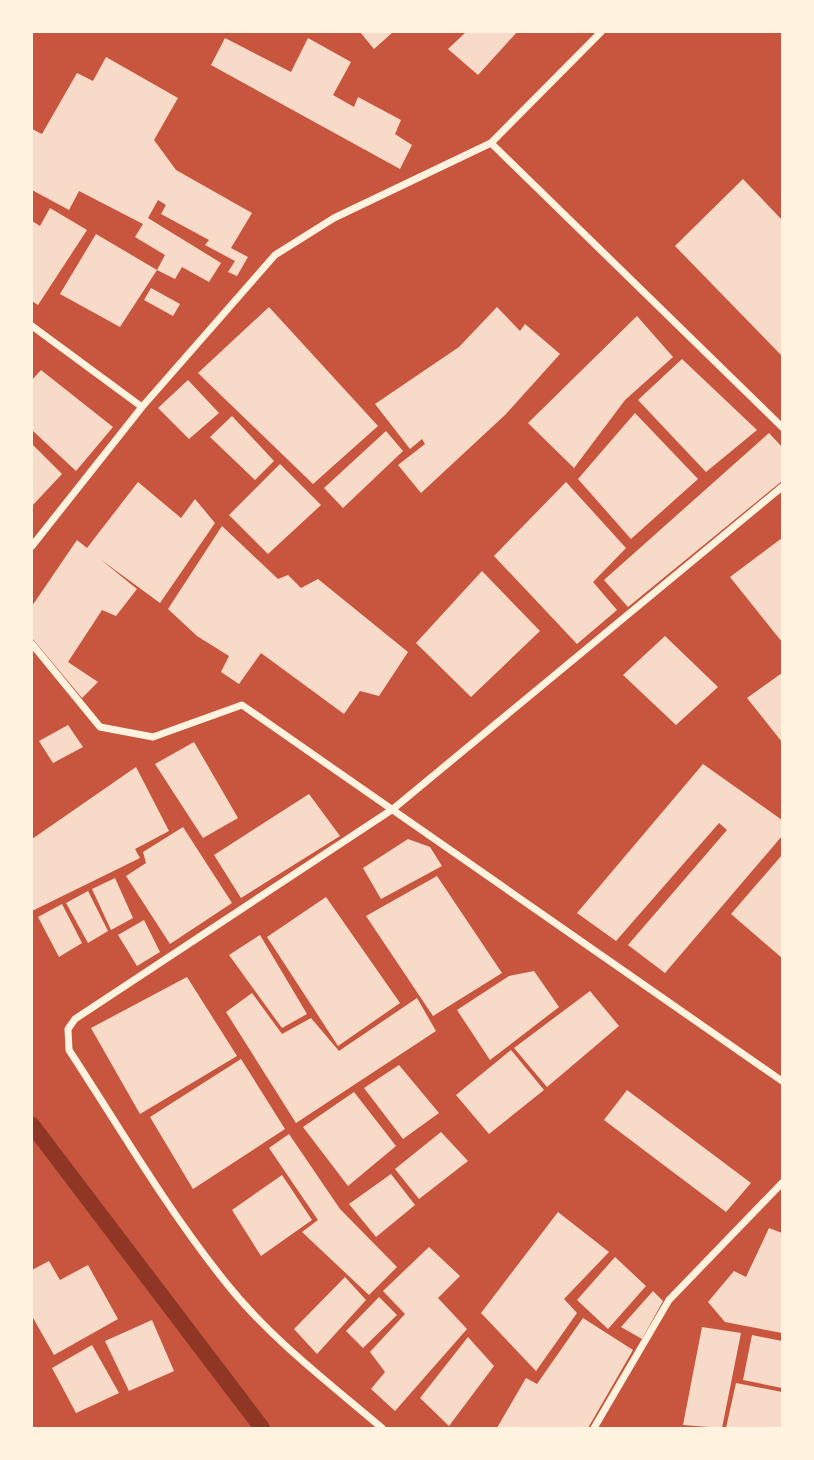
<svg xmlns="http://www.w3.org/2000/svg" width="814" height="1460" font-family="'Open Sans',sans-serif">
  <rect width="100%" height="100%" fill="#c8553d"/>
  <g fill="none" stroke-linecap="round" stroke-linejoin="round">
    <path stroke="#8f3625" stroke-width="16" d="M32,1125L262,1428"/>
  </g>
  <path fill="#f7dbc8" d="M360,32H393L374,49Z
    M466,32H517L478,75L448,49Z
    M225,38L291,72L308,38L351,62L333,95L354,107L358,97L401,120L395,134L412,145L400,169L211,65Z
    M106,57L178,98L154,140L176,170L252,213L231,248L248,257L237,276L228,272L235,261L205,245L209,240L161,214L166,205L158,200L148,218L221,263L209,282L182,267L175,279L157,270L165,255L135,237L143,224L79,191L69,210L32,190V129L42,134L77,73L93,81Z
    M743,179L782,220V356L675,246Z
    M50,208L87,230L38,305L32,301V221L40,226Z
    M96,234L157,270L120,327L60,294Z
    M151,288L180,304L173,316L144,300Z
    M269,307L378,426L313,484L198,373Z
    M497,307L520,331L525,324L560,354L505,415L421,493L398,465L425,444L422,439L410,449L375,404L459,347Z
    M637,316L673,357L625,400L574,468L528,423Z
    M682,359L757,430L706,472L638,400Z
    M41,370L113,427L76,471L32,430V380Z
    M188,380L219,413L189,439L158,408Z
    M635,413L698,479L631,539L578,479Z
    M232,416L274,461L255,480L210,437Z
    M386,431L403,451L343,508L324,488Z
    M769,433L782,447V481L628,607L604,580Z
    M32,444L62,474L32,506Z
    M280,464L321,505L268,554L229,515Z
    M138,482L181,518L195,499L215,523L160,603L100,559L137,589L116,616L102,610L68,662L98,682L82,698L32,638V606L77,540L87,548Z
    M566,482L626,548L593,582L617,610L577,644L494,556Z
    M222,526L278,579L288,575L301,588L318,579L408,652L379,696L360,691L344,714L261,653L239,684L221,672L229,656L197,636L168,609Z
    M782,538V642L730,577Z
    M482,571L540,631L471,697L416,643Z
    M665,636L718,687L676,725L623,675Z
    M782,673V742L747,698Z
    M68,725L83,747L53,763L39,741Z
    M194,742L238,818L203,838L155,764Z
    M703,764L782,820V836L665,973L628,945L727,830L719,823L616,941L577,913Z
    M136,767L169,831L135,849L140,858L32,911V839Z
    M309,794L340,836L241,898L214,855Z
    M183,827L232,903L170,944L126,876L146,863L143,852Z
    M408,839L430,847L442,866L381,899L363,868Z
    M782,855V958L731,914Z
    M437,876L502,973L433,1016L366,916Z
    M115,878L133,918L111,930L92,889Z
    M88,891L108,931L88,943L66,903Z
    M326,897L400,1003L338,1046L267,937Z
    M62,904L82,943L59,957L38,917Z
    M144,920L160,952L137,966L118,935Z
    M260,935L307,1014L282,1028L229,955Z
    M534,971L559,1007L490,1060L457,1010L509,976Z
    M187,977L237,1056L140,1114L91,1028Z
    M590,991L619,1026L547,1087L514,1048Z
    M252,993L282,1034L311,1018L339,1051L417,998L436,1031L296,1123L226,1012Z
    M511,1050L544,1090L489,1134L456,1095Z
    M241,1059L285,1129L193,1189L150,1117Z
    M399,1065L439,1113L403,1139L364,1088Z
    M627,1090L751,1183L726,1212L604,1120Z
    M354,1092L396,1146L348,1186L303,1127Z
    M441,1132L468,1161L419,1199L395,1169Z
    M289,1134L340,1209L397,1267L369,1295L302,1232L318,1220L269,1148Z
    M391,1174L415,1205L376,1237L349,1204Z
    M282,1175L312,1220L261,1256L232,1210Z
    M558,1212L609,1252L564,1299L577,1313L536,1371L481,1313Z
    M769,1228L782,1233V1333L725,1322L708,1302L734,1271L746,1277Z
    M429,1247L460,1276L438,1298L467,1329L395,1411L371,1389L385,1372L370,1352L405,1314L383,1291Z
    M615,1257L646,1286L608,1329L577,1300Z
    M49,1261L60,1280L88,1265L118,1319L54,1355L32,1316V1270Z
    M345,1277L366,1300L317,1354L294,1329Z
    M653,1291L663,1301L642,1339L621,1327Z
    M379,1297L397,1315L363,1348L346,1331Z
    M583,1318L633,1350L588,1428H497L526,1378L537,1384Z
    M152,1320L174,1371L129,1391L105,1341Z
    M702,1327L741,1333L722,1428L683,1425Z
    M752,1335L782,1341V1388L743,1380Z
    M468,1337L494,1366L449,1426L420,1398Z
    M92,1345L119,1393L76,1413L52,1368Z
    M736,1383L782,1392V1428H726Z"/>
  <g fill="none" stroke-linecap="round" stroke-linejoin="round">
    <path stroke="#fff3e0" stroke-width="7" d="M491,143L782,427
      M32,326L142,407
      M32,546L142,407L275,255L334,218L491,143L601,32
      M32,644L100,727L153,737L242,705L782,1081
      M382,1428C329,1383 271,1339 227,1284C168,1211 120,1128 69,1050L68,1029L75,1019L393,809L782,487
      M594,1428L669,1300L782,1183"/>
  </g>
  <rect width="814" height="1460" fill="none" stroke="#fff3e0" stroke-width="66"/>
</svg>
